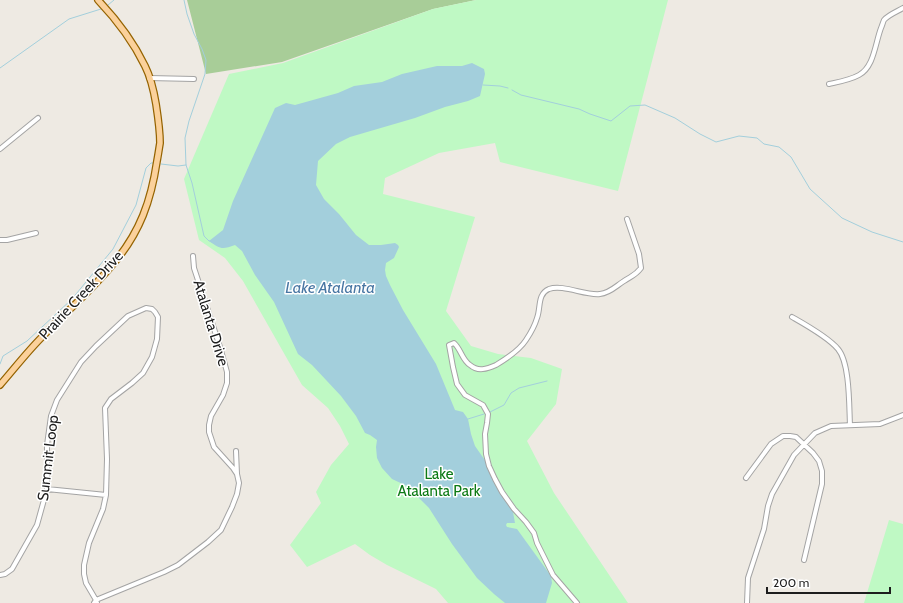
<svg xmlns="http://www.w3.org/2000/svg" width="903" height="603" font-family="Cabin,sans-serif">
  <rect width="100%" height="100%" fill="#eeeae3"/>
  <path fill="#a8cd98" d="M187,0H476L433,9L282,62L206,74Z"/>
  <path fill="#bff9c4" d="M476,0H668L618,191L500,162L495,143L439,153L385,178L383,194L475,217L446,311L471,346L498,354L531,358L562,369L556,404L527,441L554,493L628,603H448L436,589L387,565L370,555L355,544L307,567L290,545L321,503L316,492L331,465L349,444L340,426L328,408L302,385L243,281L225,258L199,240L184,179L229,74L283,63L433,9Z
    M889,520L903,524V603H864Z"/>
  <path fill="#a3cfdc" d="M472,63L484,69L485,74L480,96L468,101L445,107L415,118L350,137L336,144L318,161L316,185L324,199L339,214L356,235L369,245H381L395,243L398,245L399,247L394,258L386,263L385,270L386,276L390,285L403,310L436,364L455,410L463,412L468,419L471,434L475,446L489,466L495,485L513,512L515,523H507L506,525L507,527L517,529L551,576L552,583L546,603H505L494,594L477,578L452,544L429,508L407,486L392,479L382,468L377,458L376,447L377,440L370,435L365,433L356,416L341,396L312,365L298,354L274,302L255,275L242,251L235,245C222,250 220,249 209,241L223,230L233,201L275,108L286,103L295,105L338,93L354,86L382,82L402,74L437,66H462Z"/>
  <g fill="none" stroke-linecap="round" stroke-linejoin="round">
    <path stroke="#a3cfdc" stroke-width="1" d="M184,0L187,14L194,34L202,49L206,60L205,74L189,121L185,138L186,165L192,183L204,236L209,241H210
      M108,5L114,0
      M0,68L69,19L101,9
      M483,85L500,86L508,88
      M512,90L521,95L579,109L590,114L611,121L630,106L645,105L675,118L700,134L716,142L739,136L757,138L764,144L779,147L791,157L810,189L842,218L872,232L903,242
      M161,164L178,166L186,165
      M0,364L3,356L27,341L72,299L113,249L136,205L146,168L151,163H153
      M490,412L504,405L511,393L519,388L547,381
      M468,419L484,414"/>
    <g stroke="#a4a4a4" stroke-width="6">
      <path id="minor" d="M149,78L194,79
        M829,84C838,82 850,80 859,75C874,67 875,44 881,28C882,26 883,22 884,20C888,15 898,11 903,8
        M0,149L38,118
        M0,240H7L36,233
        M193,256L194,268L220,347L227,372V383L223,395L211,416L209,425V432L214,447L233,468L237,474
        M792,317C806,325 828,337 838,349C850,363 849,406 850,425
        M746,478L771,444L783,436H790L796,437L813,453L819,461L822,471V484L804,560
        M47,489L106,495
        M0,575L5,574L12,569L37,525L47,489V445L51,416L57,400L81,362L96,346L128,316L146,308L152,309L155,312L158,317L157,339L152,357L143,373L132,383L111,399L105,408L107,459L106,495L103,509L89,543L84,565V574L86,583L96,600L97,603
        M94,603L96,600L164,572L178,565L208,542L221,530L232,507L237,494L239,483L237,474L236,451
        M577,603L553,575L537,543L534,533L526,522L514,509L502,492L495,479L489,466L486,454L485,434L487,423L488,414L483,405L465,395L457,384L453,367L449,345L454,343C461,349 462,360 470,365C478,372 487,369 496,365C506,359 519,351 526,340C530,334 535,325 537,318C541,308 537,294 549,289C563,284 586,296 600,294C610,293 616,286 624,281C631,276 635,276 641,268L639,254L627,219
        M747,603L748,578L764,529L768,506L772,494L794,455L815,433L831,426L880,424L903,415"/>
    </g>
    <g stroke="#956301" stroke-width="8">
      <path id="major" d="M0,385C14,369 27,352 42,337C66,312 92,290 114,263C140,232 151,201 157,161C158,156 159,149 160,143C160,130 158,117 156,104C154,92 151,78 145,66C133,41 117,20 98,0"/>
    </g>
    <use href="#minor" stroke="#fff" stroke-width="4"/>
    <use href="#major" stroke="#fbd19b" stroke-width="5.5"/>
  </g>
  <g text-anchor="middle" stroke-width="3" stroke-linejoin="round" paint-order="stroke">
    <g font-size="15" fill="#1d1d1d" stroke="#fff">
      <text transform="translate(81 295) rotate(-47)" y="5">Prairie Creek Drive</text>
      <text transform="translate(211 323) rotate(73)" y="5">Atalanta Drive</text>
      <text transform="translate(48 458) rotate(-83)" y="5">Summit Loop</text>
    </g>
    <g font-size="15" fill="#0c7a15" stroke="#fff">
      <text x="439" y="479">Lake<tspan x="439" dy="17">Atalanta Park</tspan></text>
    </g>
    <g font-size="16" font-style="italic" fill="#4876a3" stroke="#fff">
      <text x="330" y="293">Lake Atalanta</text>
    </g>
  </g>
  <path d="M767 587v6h123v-6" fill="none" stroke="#1d1d1d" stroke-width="2"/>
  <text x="773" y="587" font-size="12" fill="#1d1d1d" stroke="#ffffff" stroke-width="3" paint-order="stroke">200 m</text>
</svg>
